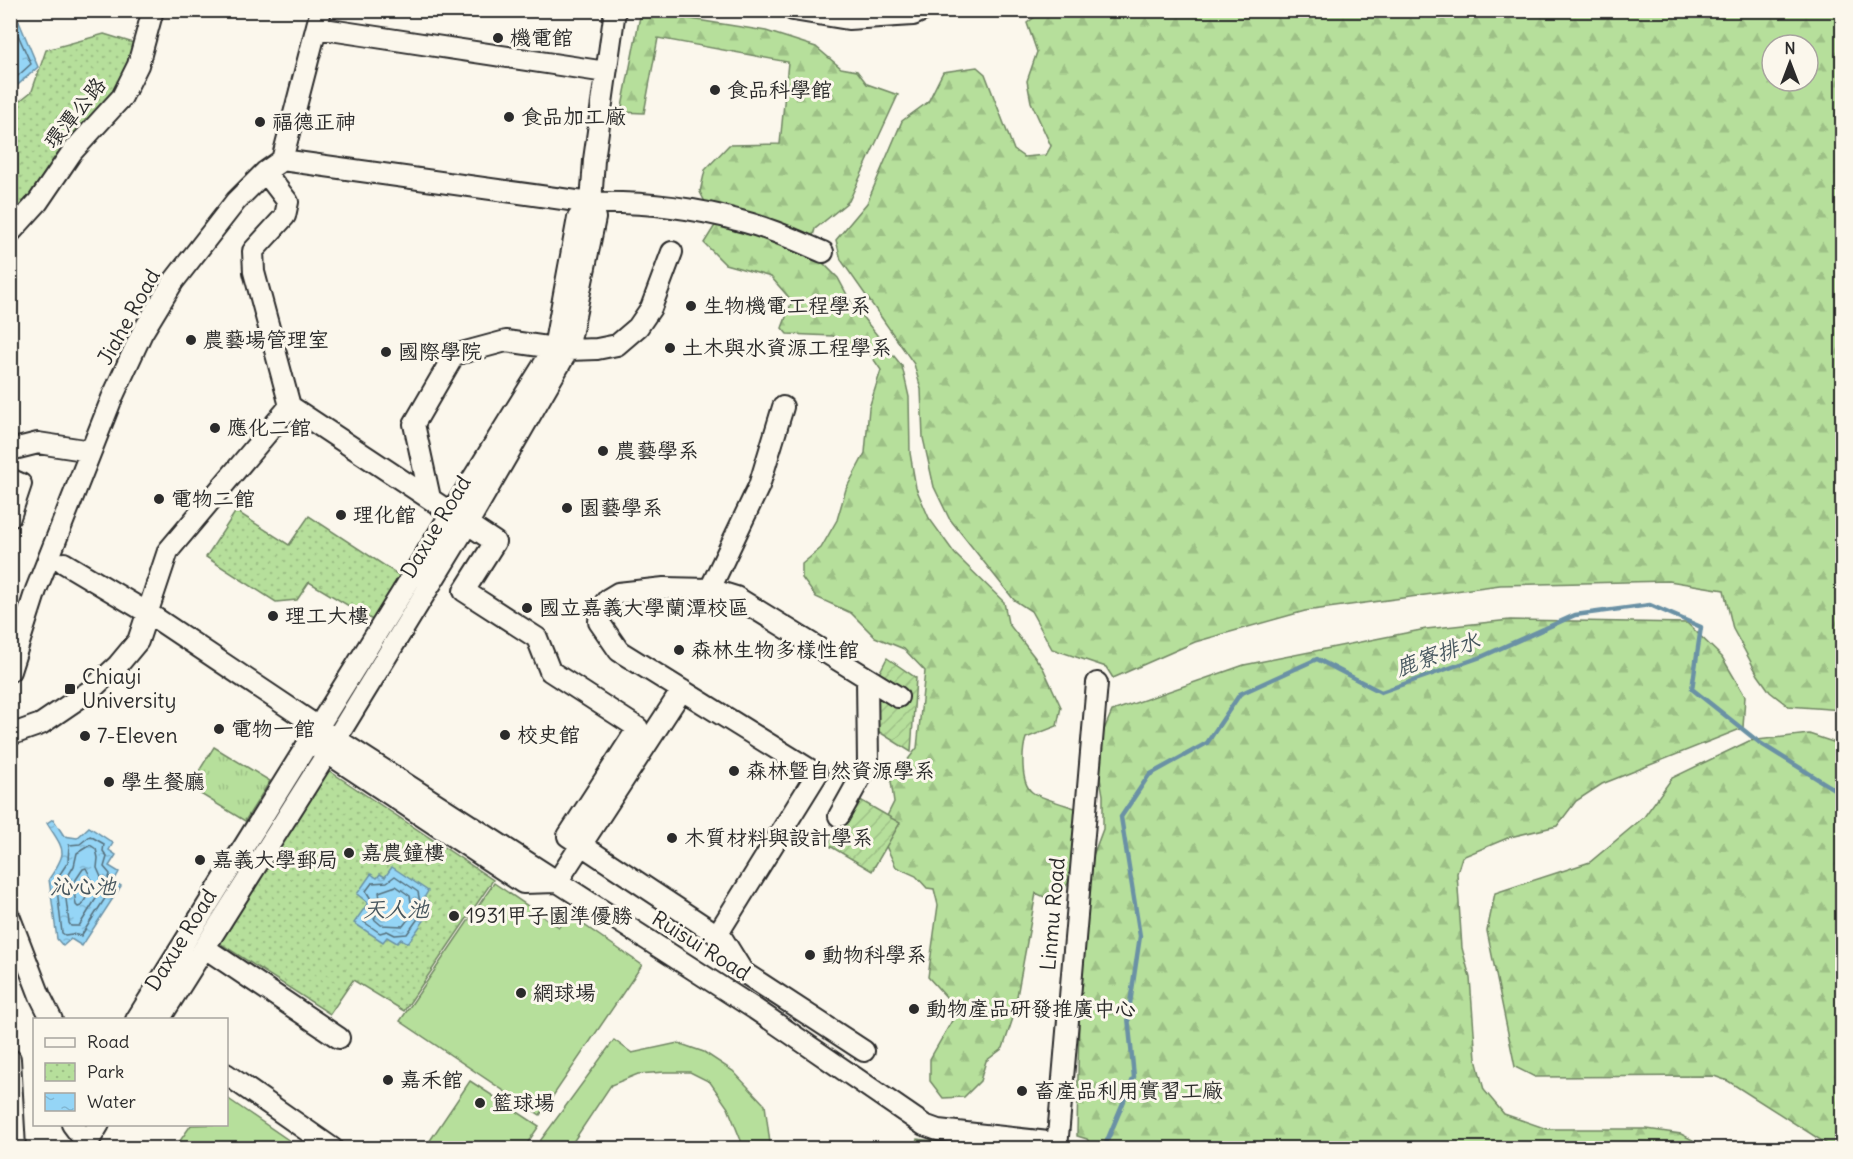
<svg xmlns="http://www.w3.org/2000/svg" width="1853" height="1159" font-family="Delius,'LXGW WenKai TC',sans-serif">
  <defs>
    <pattern id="grass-tufts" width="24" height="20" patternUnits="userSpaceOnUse" patternTransform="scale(1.5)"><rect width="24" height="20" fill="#b6df9b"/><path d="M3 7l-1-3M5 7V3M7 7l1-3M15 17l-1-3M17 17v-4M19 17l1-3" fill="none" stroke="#9dc086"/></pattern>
    <pattern id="forest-firs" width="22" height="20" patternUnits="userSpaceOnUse" patternTransform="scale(1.5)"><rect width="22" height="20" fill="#b6df9b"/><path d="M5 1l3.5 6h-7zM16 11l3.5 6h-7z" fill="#9dc086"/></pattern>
    <pattern id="park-dots" width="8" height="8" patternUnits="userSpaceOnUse" patternTransform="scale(1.5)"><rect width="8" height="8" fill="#b6df9b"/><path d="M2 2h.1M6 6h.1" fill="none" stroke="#9dc086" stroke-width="1.8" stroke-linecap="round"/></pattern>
    <pattern id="garden-furrows" width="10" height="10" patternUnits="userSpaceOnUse" patternTransform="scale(1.5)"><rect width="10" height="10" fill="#b6df9b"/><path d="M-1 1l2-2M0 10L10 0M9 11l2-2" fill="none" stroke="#9dc086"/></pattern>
    <pattern id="water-ripples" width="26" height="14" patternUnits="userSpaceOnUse" patternTransform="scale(1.5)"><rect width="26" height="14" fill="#95d5f6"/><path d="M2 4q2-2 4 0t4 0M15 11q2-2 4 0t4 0" fill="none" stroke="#81b7d3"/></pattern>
  </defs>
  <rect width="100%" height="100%" fill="#fbf7ec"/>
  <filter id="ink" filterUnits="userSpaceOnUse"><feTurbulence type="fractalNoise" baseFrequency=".0167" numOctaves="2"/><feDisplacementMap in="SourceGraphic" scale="12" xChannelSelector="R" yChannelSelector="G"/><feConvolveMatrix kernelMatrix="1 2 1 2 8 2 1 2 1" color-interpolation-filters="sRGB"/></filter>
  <g filter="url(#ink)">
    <path fill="url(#grass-tufts)" stroke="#708563" stroke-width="1.5" d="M214,747L270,781L245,821L189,787Z
      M309,756L313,759L204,934L199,931Z
      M917,1139L987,1148H916Z"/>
    <path fill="url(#forest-firs)" stroke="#708563" stroke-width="1.5" fill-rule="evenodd" d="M641,11L766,31L816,47L841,68L857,71L867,84L898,95L849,201L815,229L809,249L838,278L852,304L902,366L909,397L910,453L916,488L929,518L955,554L1004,602L1008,623L1043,668L1061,707L1057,726L1026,738C1022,750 1020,783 1032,792C1040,798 1070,806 1081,810C1078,818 1074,826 1074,834C1071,863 1077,878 1055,902L1036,893L1013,1018L1003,1048L986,1061L980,1081L964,1097L943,1098L930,1081V1059L958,1010L928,977L938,905L934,889L927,888L916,876L896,867L883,840V824L894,802L891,781L917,748L925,671L904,649L875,637L851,613L816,597L802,578V564L821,548L837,520L846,489L865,453L869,408L881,370L868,351L845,346L833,336L787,334L782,328L792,301L771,277L725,264L704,243L716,224L700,192L705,170L729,145L780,144L788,62L658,38L644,113L621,112Z
      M1054,11H1842V710L1788,706L1770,692L1758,675L1733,629L1724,590L1669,581L1500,585L1305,611L1195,642L1113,678L1106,667L1052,649L1031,611L1014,600L949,518L934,487L923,438L921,389L914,364L841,260L836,240L867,203L902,121L928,102L943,72L977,67L985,74L1014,150L1024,157L1046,155L1051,146L1031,102L1027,81L1037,52L1027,23L1036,16ZM1772,45H1808V81H1772Z
      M1510,620L1687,623L1722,657L1745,696L1743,728L1602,784L1576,801L1557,826L1510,837L1462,857L1457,873L1462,948L1470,978L1476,1059L1484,1090L1504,1114L1547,1129H1647L1681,1134L1708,1148H1093L1087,1139L1077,1136L1080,953L1088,869L1103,829V795L1095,751L1112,711L1244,665L1426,629Z
      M1809,734L1842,745V1148H1833L1728,1081L1714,1076L1535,1077L1515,1067L1487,931L1495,893L1590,862L1644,817L1672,778L1749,741Z"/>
    <path fill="url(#park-dots)" stroke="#708563" stroke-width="1.5" d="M104,34L140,45L116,91L27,205L11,214V108L32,91L46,50Z
      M236,511L289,545L309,516L411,583L384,627L309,582L297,600L276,602L206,557Z
      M328,770L493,880L404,1011L353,980L330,1014L218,942Z"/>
    <path fill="url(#garden-furrows)" stroke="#708563" stroke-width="1.5" d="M887,658L916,678L911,752L873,728L871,689Z
      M855,797L900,823L872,871L828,845Z"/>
    <path fill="#b6df9b" stroke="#708563" stroke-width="1.5" d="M494,883L559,927L568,914L642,965L540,1115L400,1021Z
      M614,1040L632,1053L678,1043L704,1052L733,1071L765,1105L770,1143L778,1148H744L728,1108L710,1082L690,1072H665L638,1074L611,1085L569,1148H535Z
      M470,1081L539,1126L524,1148H425Z
      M227,1098L300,1148H175L191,1125L226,1124Z"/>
    <path fill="url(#water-ripples)" stroke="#6b91a5" stroke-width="1.5" d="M14,10L38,67L11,91L10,11Z
      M53,819L64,836L77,838L89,827L113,843L109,850L116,855L109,866L119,872L114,881L121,886L82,946L71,939L63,946L57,939L49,879C69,850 64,851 47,823Z
      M392,867L428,891L424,898L429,902L426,907L431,911L408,943L401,939L397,943L387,937L383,942L354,923L368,903L357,894L371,874L377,878L380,874L385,877Z"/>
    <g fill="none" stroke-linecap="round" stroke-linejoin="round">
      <path stroke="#556f7c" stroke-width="1.5" d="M10,17L31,64L10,83
        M90,836L104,844L103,851L107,857L104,867L110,874L108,881L111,889L81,936L72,934L65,935L62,933L56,880L68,862L69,845L80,844Z
        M90,845L96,849L98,858L97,868L101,877L102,889L79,926H71L69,923L64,883L74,866L77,853Z
        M86,868C96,886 91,890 81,906L78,907L76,905L73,884L83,869Z
        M395,876L418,892L422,913L407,934L395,935L387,931L380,933L364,922L374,904L366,891L372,883L387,882Z
        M396,886L410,896L413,913L403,926L381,925L374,919L381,906L379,892Z"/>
      <path stroke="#6b91a5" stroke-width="4.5" d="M1104,1148L1134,1077L1128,1017L1140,936L1121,817L1149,775L1207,743L1240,694L1317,659L1381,692L1481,657L1575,615L1650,605L1701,627L1692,689L1760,743L1842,794"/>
      <g stroke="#2b2b2b" stroke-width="24">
        <path id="minor" d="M793,10L848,19L913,15L924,10
          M317,28L606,72
          M282,160L591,203C639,202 690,207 737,220C767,227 795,240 823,252
          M265,172L288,202L285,216L253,251L254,272L290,406
          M10,233L38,202L72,152L122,97L138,65L153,10
          M10,450L38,443L91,451
          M10,479L21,484L10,517
          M430,498L414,424L454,355L506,341L568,350L597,349L617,345L638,327L651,308L672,252
          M64,563L148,613L336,739L755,1009L924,1125L938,1130L1058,1143
          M710,589L759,486L783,407
          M10,671L36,590L112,398L142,333L173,282L236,201L265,172L282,160L321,10
          M10,735L41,724L91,690L118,665L138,641L168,551L290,406L495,542L464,591L537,638L550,671L638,728L568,836L722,938L743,972L864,1051
          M317,746L523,883L557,882L682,690
          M839,816L868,764L867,678
          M10,918L40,996L52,1020
          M717,935L817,774L619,651L599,622L600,609L608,599L618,593L664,588L710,589L736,597L898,697
          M205,948L339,1038
          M136,1020L554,348L578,218L591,203
          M159,1020L336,739L468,523L568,350L595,218L591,203L594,160L615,10
          M10,1059L15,1148
          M226,1074L332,1148
          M72,1124L87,1144
          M88,1148L87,1144L99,1124
          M1057,1148L1097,683"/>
      </g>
      <use href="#minor" stroke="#fbf7ec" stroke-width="20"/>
    </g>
  </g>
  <g fill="#2b2b2b" stroke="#fbf7ec" stroke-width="2">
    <circle cx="498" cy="38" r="6"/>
    <circle cx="715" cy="90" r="6"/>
    <circle cx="509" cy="117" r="6"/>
    <circle cx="260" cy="122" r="6"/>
    <circle cx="691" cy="306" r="6"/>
    <circle cx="191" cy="340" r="6"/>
    <circle cx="670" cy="348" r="6"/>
    <circle cx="386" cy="352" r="6"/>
    <circle cx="215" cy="428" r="6"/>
    <circle cx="603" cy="451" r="6"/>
    <circle cx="159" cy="499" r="6"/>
    <circle cx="567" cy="508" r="6"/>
    <circle cx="341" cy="515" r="6"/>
    <circle cx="527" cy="608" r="6"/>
    <circle cx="273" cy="616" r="6"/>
    <circle cx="679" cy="650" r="6"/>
    <rect x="64" y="683" width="12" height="12" rx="3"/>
    <circle cx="219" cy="729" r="6"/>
    <circle cx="505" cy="735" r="6"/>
    <circle cx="85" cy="736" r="6"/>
    <circle cx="734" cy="771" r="6"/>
    <circle cx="109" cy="782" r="6"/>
    <circle cx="672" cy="838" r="6"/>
    <circle cx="349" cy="853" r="6"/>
    <circle cx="200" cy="860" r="6"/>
    <circle cx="454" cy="916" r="6"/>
    <circle cx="810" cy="955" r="6"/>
    <circle cx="521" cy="993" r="6"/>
    <circle cx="914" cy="1009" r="6"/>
    <circle cx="388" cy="1080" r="6"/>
    <circle cx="1022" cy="1091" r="6"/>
    <circle cx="480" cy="1103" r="6"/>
  </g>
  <g text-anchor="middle" stroke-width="6" stroke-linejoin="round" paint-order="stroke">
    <g font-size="21" fill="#2b2b2b" stroke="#fbf7ec" text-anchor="start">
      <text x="510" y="45">機電館</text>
      <text x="727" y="97">食品科學館</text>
      <text x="521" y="124">食品加工廠</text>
      <text x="272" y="129">福德正神</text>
      <text x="703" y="313">生物機電工程學系</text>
      <text x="203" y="347">農藝場管理室</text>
      <text x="682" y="355">土木與水資源工程學系</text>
      <text x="398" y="359">國際學院</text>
      <text x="227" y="435">應化二館</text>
      <text x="615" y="458">農藝學系</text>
      <text x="171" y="506">電物二館</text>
      <text x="579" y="515">園藝學系</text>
      <text x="353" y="522">理化館</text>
      <text x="539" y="615">國立嘉義大學蘭潭校區</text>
      <text x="285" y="623">理工大樓</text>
      <text x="691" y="657">森林生物多樣性館</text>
      <text x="82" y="684">Chiayi<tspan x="82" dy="24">University</tspan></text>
      <text x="231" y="736">電物一館</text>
      <text x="517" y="742">校史館</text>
      <text x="97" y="743">7-Eleven</text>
      <text x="746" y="778">森林暨自然資源學系</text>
      <text x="121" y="789">學生餐廳</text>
      <text x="684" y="845">木質材料與設計學系</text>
      <text x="361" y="860">嘉農鐘樓</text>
      <text x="212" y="867">嘉義大學郵局</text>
      <text x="466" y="923">1931甲子園準優勝</text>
      <text x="822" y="962">動物科學系</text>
      <text x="533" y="1000">網球場</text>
      <text x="926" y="1016">動物產品研發推廣中心</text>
      <text x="400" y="1087">嘉禾館</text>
      <text x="1034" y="1098">畜產品利用實習工廠</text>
      <text x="492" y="1110">籃球場</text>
    </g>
    <g font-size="21" fill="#2b2b2b" stroke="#fbf7ec">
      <text transform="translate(75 113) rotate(-51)" y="7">環潭公路</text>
      <text transform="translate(129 317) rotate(-61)" y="7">Jiahe Road</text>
      <text transform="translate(436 527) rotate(-59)" y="7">Daxue Road</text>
      <text transform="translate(1053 914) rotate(-85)" y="7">Linmu Road</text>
      <text transform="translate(181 940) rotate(-58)" y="7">Daxue Road</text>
      <text transform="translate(701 946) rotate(32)" y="7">Ruisui Road</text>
    </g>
    <g font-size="22" font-style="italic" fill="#46565e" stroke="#fbf7ec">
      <text transform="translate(1437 654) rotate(-20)" y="8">鹿寮排水</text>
      <text x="83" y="894">沁心池</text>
      <text x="396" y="917">天人池</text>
    </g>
  </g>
  <rect width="1853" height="1159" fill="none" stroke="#fbf7ec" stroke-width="36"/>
  <rect x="18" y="18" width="1817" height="1123" fill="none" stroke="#2b2b2b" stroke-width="2" filter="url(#ink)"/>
  <rect x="33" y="1018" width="195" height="108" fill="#fbf7ec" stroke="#a8a59f" stroke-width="1.5"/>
  <rect x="45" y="1038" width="30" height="9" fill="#fbf7ec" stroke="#a8a59f" stroke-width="1.5"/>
  <text x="87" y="1048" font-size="18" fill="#2b2b2b">Road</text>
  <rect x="45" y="1063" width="30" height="18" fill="url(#park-dots)" stroke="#a8a59f" stroke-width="1.5"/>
  <text x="87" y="1078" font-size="18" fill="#2b2b2b">Park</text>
  <rect x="45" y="1093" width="30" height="18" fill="url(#water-ripples)" stroke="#a8a59f" stroke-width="1.5"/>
  <text x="87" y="1108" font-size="18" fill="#2b2b2b">Water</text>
  <g transform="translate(1790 63)"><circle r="28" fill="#fbf7ec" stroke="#a8a59f" stroke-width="1.5"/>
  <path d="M0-4.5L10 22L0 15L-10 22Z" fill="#2b2b2b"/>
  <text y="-9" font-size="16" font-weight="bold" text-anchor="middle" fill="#2b2b2b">N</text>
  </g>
</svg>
